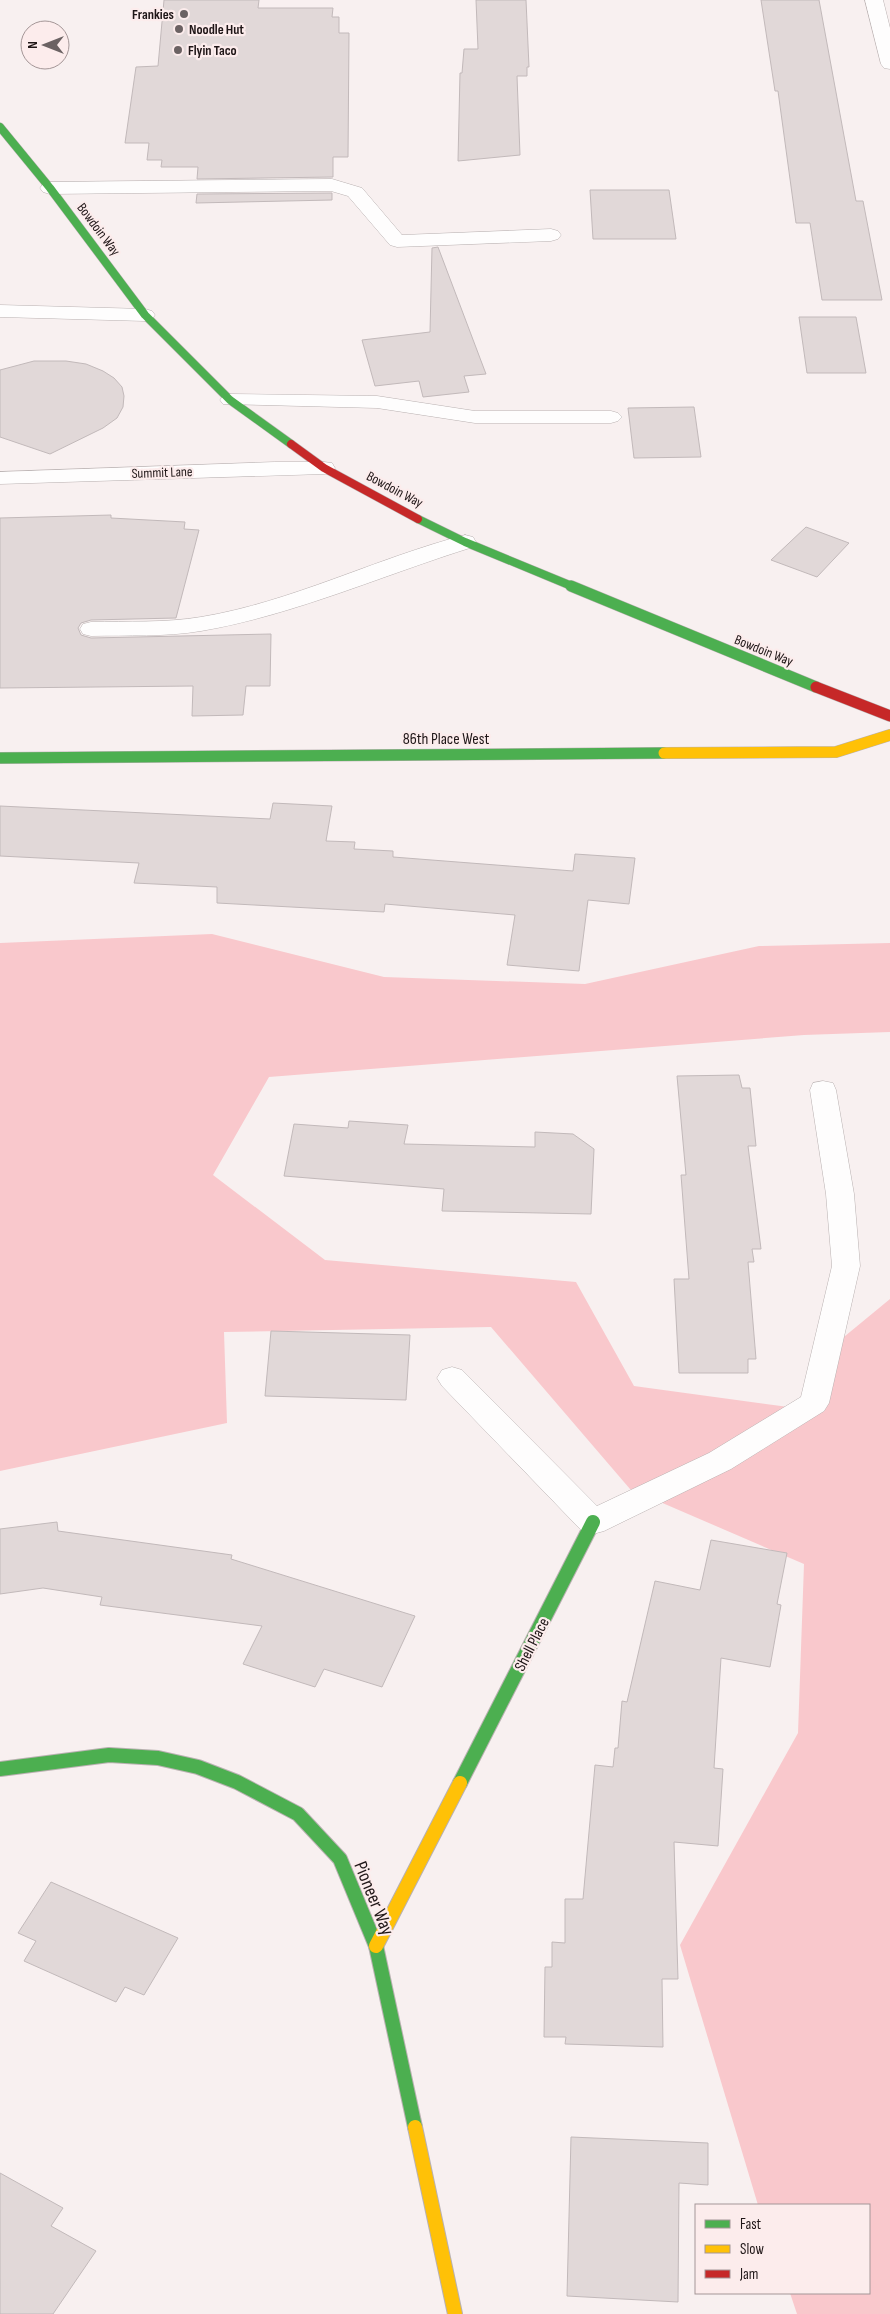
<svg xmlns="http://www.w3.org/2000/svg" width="890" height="2314" font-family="'Sofia Sans Condensed',sans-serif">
  <rect width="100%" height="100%" fill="#f8f0f0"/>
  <path fill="#f9c8cc" d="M212,934L384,977L585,984L759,946L890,943V1032L804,1035L269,1077L213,1175L325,1260L576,1282L634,1386L796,1408L839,1341L890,1299V2314H797L790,2293H869V2205H758L680,1945L798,1733L804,1564L630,1489L491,1327L224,1332L227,1423L0,1471V943Z"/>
  <path fill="#e1d8d8" stroke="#c2b9ba" d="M164,0H259L258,8H333L332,17H339V33H349L348,157H333V177L197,179L198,167H161L162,160H147L149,143H125L136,67L158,66Z
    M476,0H526L529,67H527V76H517L520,155L458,161L460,73H462L464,49H478Z
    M761,0H819L856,201H863L882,300H822L810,223H796L778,91H775Z
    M590,190H669L676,239H593Z
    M332,193V200L196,203L197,194Z
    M438,247L486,374L464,376L469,392L423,397L419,381L375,386L362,340L430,332L432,248Z
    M799,317H856L866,373H807Z
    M34,361H66L86,364L103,371L114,378L122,387L124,396L123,407L117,418L103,428L50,454L0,437V370Z
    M694,407L701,457L634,458L628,408Z
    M111,515V518L185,522L184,529L199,530L176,618L91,620L81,623L78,628L81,635L91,638L271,634L270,686H246L243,715L192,716L193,686L0,688V518Z
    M806,527L849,543L817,577L771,560Z
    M273,803L332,806L326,841L355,842L354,849L393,851V857L573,871L575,854L635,858L629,904L588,900L579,971L507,965L515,915L385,904L384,912L217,903V887L134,883L139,863L0,856V806L270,819Z
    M739,1075L742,1088H750L756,1146H748L761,1249H752L754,1262H748L756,1359H748V1373H679L674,1279H689L681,1175H686L677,1076Z
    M349,1121L408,1125L404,1144L535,1147V1132L573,1134L594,1149L591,1214L442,1211L444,1189L284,1176L294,1124L348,1128Z
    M271,1331L410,1335L406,1400L265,1396Z
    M57,1522L58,1531L232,1555L231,1559L415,1616L382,1687L324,1669L315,1687L243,1664L262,1626L100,1605L102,1597L43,1588L0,1594V1529Z
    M711,1540L787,1553L777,1604L781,1605L770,1667L721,1658L714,1768L723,1769L718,1846L674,1842L678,1979H662L663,2047L565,2044L566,2037H544L545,1967H552V1942L565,1943V1899H583L595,1765L613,1767L615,1748H618L622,1701L627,1702L655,1581L700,1590Z
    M51,1882L178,1938L144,1995L125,1987L116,2002L24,1961L36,1941L18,1933Z
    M571,2137L708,2143V2185L679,2183L678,2302L567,2296Z
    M0,2173L63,2208L51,2226L96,2251L53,2314H0Z"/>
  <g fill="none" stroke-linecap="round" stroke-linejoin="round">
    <g stroke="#b9b1b1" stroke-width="1">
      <path id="lane" d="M332,179L362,188L402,235L551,229L558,231L561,235L558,239L551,241L397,247L390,245L348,196L331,191L50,194L43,192L40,188L43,184L50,182Z
        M230,394L377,396L475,411H611L618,413L622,417L618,421L611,423H475L377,408L223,404L220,400L223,396Z
        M465,535L473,537L476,542L473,547C383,575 294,615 201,631C165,637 128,635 91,636L83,634L80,629L83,624L91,622C127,621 165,623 201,617C292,602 376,558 465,535Z
        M823,1081L833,1083L836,1090L854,1194L860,1266L829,1403L824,1411L731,1469L604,1531L593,1534L582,1531L442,1386L437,1378L442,1370L452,1367L462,1370L597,1506L709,1453L801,1397L832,1266L826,1194L810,1090L813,1083Z"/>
    </g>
    <g stroke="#b9b1b1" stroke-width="1">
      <path id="street" d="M865,0H883L890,28V69L884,68L881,64Z
        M0,305L145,309L152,311L155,315L152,319L145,321L0,317Z
        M275,462H324L332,463L335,468L332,473L324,474L0,484V472Z"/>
    </g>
    <g stroke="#b9b1b1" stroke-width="9">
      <path id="fast-far2" d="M0,127L50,188L145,315L230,400L291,444
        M418,519L465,542L574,587"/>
    </g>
    <g stroke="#b9b1b1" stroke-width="12">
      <path id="fast-far1" d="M571,586L816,687
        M0,758L664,753"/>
    </g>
    <g stroke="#b9b1b1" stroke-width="16">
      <path id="fast" d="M0,1769L109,1755L158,1758L198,1767L237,1782L298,1814L340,1859L376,1946L415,2127
        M460,1783L593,1522"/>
    </g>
    <g stroke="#b9b1b1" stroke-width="12">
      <path id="slow-far1" d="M664,753L836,752L890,735"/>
    </g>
    <g stroke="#b9b1b1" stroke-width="16">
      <path id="slow" d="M376,1946L460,1783
        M415,2127L455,2314"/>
    </g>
    <g stroke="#b9b1b1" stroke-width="9">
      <path id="jam-far1" d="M291,444L324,468L418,519"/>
    </g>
    <g stroke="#b9b1b1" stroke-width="12">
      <path id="jam" d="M816,687L890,716"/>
    </g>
    <use href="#lane" fill="#fefdfd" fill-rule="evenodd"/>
    <use href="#street" fill="#fefdfd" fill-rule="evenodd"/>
    <use href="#fast-far2" stroke="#4caf50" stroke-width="8"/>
    <use href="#fast-far1" stroke="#4caf50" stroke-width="11"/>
    <use href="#fast" stroke="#4caf50" stroke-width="14"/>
    <use href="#slow-far1" stroke="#ffc107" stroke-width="11"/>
    <use href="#slow" stroke="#ffc107" stroke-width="14"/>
    <use href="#jam-far1" stroke="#c62828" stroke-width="8"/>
    <use href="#jam" stroke="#c62828" stroke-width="11"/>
  </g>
  <g fill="#6b6263" stroke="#fcecec" stroke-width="2">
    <circle cx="184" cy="14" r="5"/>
    <circle cx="179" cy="29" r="5"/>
    <circle cx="178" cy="50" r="5"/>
  </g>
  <g text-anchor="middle" stroke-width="4.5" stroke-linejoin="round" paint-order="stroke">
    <g font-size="14" font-weight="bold" fill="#1f1617" stroke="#fcecec" text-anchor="start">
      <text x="174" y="19" text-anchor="end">Frankies</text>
      <text x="189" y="34">Noodle Hut</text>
      <text x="188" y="55">Flyin Taco</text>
    </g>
    <g font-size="14" fill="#1f1617" stroke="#fcecec">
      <text transform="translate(99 229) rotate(53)" y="5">Bowdoin Way</text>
      <text transform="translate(162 472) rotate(-2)" y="5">Summit Lane</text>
      <text transform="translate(395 489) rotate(28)" y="5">Bowdoin Way</text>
      <text transform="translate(764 650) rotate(22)" y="5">Bowdoin Way</text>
    </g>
    <g font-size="16" fill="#1f1617" stroke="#fcecec">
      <text x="446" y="744">86th Place West</text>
      <text transform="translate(531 1644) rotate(-63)" y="6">Shell Place</text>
    </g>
    <g font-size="19" fill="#1f1617" stroke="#fcecec">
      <text transform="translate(375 1898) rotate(68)" y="7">Pioneer Way</text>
    </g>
  </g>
  <rect x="695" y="2204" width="175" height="90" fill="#fcecec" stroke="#a49697"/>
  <rect x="705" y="2220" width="25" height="8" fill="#4caf50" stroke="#a49697"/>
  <text x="740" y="2229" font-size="15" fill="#1f1617">Fast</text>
  <rect x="705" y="2245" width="25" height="8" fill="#ffc107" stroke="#a49697"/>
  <text x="740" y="2254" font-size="15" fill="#1f1617">Slow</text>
  <rect x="705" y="2270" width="25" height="8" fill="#c62828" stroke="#a49697"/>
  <text x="740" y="2279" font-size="15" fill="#1f1617">Jam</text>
  <g transform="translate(45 45) rotate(270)"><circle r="24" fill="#fcecec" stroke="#a49697"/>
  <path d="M0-4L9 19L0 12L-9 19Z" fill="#6b6263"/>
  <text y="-8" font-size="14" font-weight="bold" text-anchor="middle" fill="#1f1617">N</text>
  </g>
</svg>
